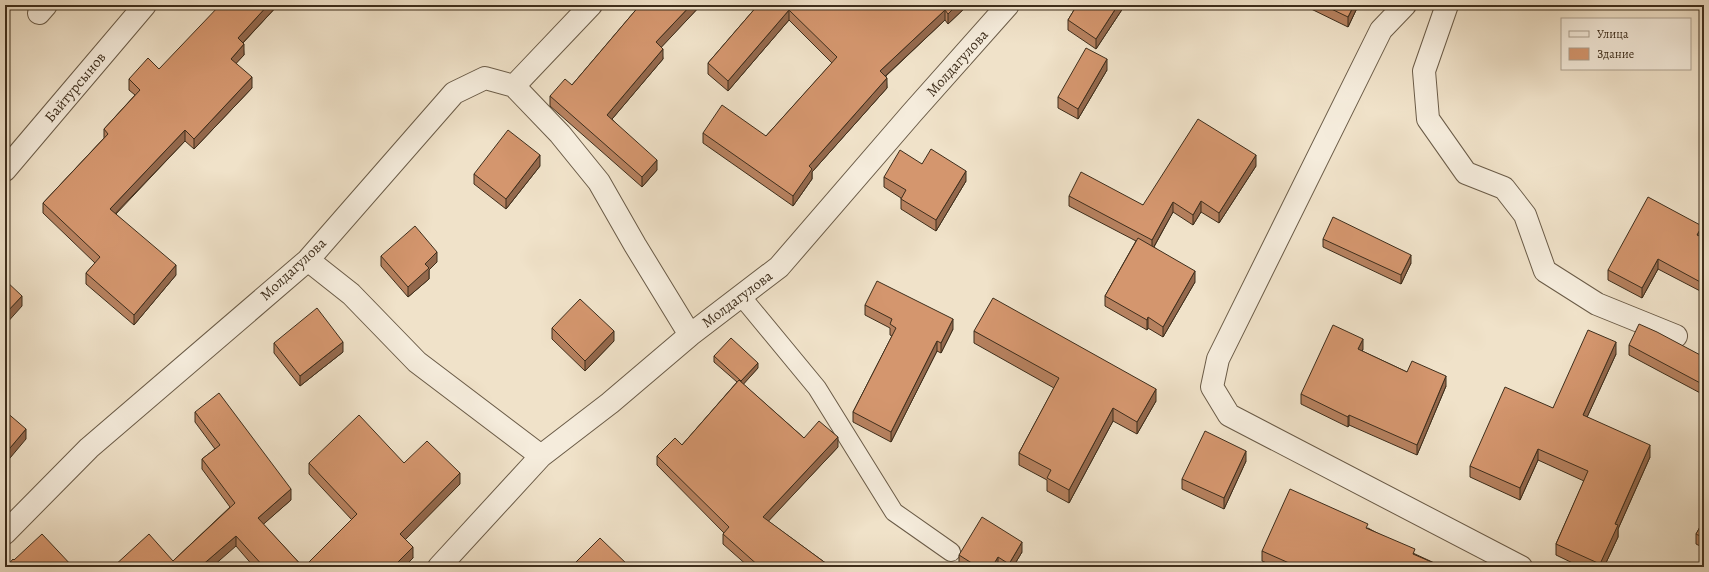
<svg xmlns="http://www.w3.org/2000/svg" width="1709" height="572" font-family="Alegreya,serif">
  <rect width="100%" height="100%" fill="#f0e2c9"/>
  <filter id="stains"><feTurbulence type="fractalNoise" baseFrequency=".005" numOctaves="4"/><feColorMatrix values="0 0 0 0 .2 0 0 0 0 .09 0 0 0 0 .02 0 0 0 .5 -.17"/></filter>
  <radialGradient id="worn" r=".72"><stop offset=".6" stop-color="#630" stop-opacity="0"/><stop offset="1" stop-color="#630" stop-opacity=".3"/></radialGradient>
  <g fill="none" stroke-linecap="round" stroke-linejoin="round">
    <g stroke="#6a5b47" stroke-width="20">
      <path id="lane" d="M741,296L817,388L894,512L951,552"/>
    </g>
    <g stroke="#6a5b47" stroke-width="24">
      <path id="street" d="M1405,5L1381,30L1218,359L1212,387L1229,415L1521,567
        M1447,5L1424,71L1428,119L1466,173L1504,188L1525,215L1545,271L1597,304L1676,336
        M39,13L46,5
        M514,86L560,134L599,182L635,245L690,335
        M5,170L145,5
        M308,260L351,294L417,362L541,456
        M5,533L89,448L308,260L454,93L485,78L514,86L591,5
        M439,567L541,456L610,403L690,335L779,267L912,113L1008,5"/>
    </g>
    <use href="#lane" stroke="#f5ecdc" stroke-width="18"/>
    <use href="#street" stroke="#f5ecdc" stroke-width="22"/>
  </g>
  <path fill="#b6815f" stroke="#3e2e1c" d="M278,5L243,43L244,55L236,63L252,88L194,149L185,141L116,214L176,275L134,325L86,284V273L95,263L43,213V203L104,138V129L135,95L129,90V79L159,69Z
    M523,5H530L527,8Z
    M640,5H701L661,47L663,59L612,119L657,170L642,187L550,106V96L572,85Z
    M758,5H968L948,24L945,20L886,76L887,88L812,172V179L793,206L703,143V133L766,136L832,63L789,20L728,91L708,74V63Z
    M1077,5H1125L1096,49L1068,30V20Z
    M1303,5H1358V6L1348,27Z
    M1107,70L1078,119L1058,108V97Z
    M922,164L966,181L936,231L901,209V198L884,187V177Z
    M540,166L506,209L474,184V174Z
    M1256,166L1219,223L1201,212L1193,225L1173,212L1154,247L1195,282L1163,337L1148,328L1147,330L1105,306V296L1136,241L1069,206V196L1143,205Z
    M1702,236L1701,237L1704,238V293L1658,269L1642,298L1608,280V270Z
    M1323,239L1411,263L1401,284L1323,247Z
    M381,256L437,262L429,270V279L408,297L381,266Z
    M1704,295V310L1702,309V300Z
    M865,305L953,329L941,353L937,351L891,442L853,422V412L892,336L890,335V328L865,315Z
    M552,328L614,341L585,371L552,339Z
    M974,331L1156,401L1137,434L1113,421L1069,503L1047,491V480L1019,465V453L1054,388L974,343Z
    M274,343L343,352L300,386L274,353Z
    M1629,345L1704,357V395L1629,355Z
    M1363,349L1362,351L1407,372L1446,386L1417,455L1349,425L1348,427L1301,404V394Z
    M1616,354L1587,417L1650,457L1618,529V537L1604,567H1581L1556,555V544L1584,481L1538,460L1520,500L1470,477V466L1553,408Z
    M714,356L758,368L743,384L804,438L838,447L768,521L831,567H749L723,544V534L724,533L657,465V456L682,445L737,382L714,362Z
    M195,412L291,500L263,524L303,567H254L236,546L173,561L230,507L202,469V459L215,449L195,422Z
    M1246,461L1224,509L1182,489V479Z
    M309,463H404L460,484L405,539L413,558L404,567H304L352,520L309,474Z
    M1704,520V548L1696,544V534Z
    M1368,528L1415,554L1443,567H1276L1262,561V551Z
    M1022,552L1013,567H961L959,565V555Z"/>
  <path fill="#94694d" stroke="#3e2e1c" d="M268,5H278L238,48V38Z
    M691,5H701L656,53V42Z
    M957,5H968L948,24V14Z
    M1118,5H1125L1096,49V39Z
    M1354,5H1358V6L1348,27V17Z
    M789,10V20L728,91V81Z
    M945,10V20L880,81V71Z
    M244,44V55L231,69V59Z
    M663,49V59L607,125V115Z
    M1107,59V70L1078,119V109Z
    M252,77V88L194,149V139Z
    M887,78V88L812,172V179L793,206V196L809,166Z
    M185,130V141L110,219V209Z
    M540,155V166L506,209V199Z
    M1256,155V166L1219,223V213Z
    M657,160V170L642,187V177Z
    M966,171V181L936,231V220Z
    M1201,201V212L1193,225V215Z
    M1173,202V212L1152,250V240Z
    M1702,226V236L1697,245V235Z
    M437,252V262L429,270V279L408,297V287L425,264Z
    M1411,255V263L1401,284V275Z
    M1658,259V269L1642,298V288Z
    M176,265V275L134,325V315Z
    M1195,271V282L1163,337V327Z
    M22,296V306L5,325V314Z
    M1148,317V328L1147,330V320Z
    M953,319V329L941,353V343Z
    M614,331V341L585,371V361Z
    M1363,339V349L1358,359V349Z
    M937,341V351L891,442V432Z
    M343,342V352L300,386V376Z
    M1616,342V354L1583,426V415Z
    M758,363V368L741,387V381Z
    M1446,376V386L1417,455V445Z
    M1156,389V401L1137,434V422Z
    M1113,408V421L1069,503V490Z
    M1349,415V425L1348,427V417Z
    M26,429V439L5,464V454Z
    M838,437V447L763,527V517Z
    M1650,445V457L1618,529V537L1604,567H1600V564L1615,524Z
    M1538,449V460L1520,500V488Z
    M1246,451V461L1224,509V498Z
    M460,473V484L400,545V534Z
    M291,489V500L258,529V518Z
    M236,536V546L212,567H200Z
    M1022,542V552L1013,567H1009V564Z
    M413,547V558L404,567H393Z
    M998,557V567H992Z"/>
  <path fill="#d4966e" stroke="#3e2e1c" d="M220,5H268L238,38L244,44L231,59L252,77L194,139L185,130L110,209L176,265L134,315L86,273L100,257L43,203L108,134L104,129L140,90L129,79L148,58L159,69Z
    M640,5H691L656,42L663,49L607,115L657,160L642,177L550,96L565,79L572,85Z
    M758,5H957L948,14L945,10L880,71L887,78L809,166L812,169L793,196L703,133L722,105L766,136L837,57L789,10L728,81L708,63Z
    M1077,5H1118L1096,39L1068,20Z
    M1323,5H1354L1348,17Z
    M1086,48L1107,59L1078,109L1058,97Z
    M1198,119L1256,155L1219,213L1201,201L1193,215L1173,202L1152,240L1069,196L1081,172L1143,205Z
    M508,130L540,155L506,199L474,174Z
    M931,149L966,171L936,220L901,199L906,190L884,177L900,150L922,164Z
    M1648,197L1702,226L1697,235L1704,238V284L1658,259L1642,288L1608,270Z
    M1333,217L1411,255L1401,275L1323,239Z
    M415,226L437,252L425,264L429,268L408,287L381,256Z
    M1138,238L1195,271L1163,327L1148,317L1147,320L1105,296Z
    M5,280L22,296L5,314Z
    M877,281L953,319L941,343L937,341L891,432L853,412L896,328L890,324L892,319L865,305Z
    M1704,295V301L1702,300Z
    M993,298L1156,389L1137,422L1113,408L1069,490L1047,478L1051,470L1019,453L1059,378L974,331Z
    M580,299L614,331L585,361L552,328Z
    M317,308L343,342L300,376L274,343Z
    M1639,324L1657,332L1704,357V385L1629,345Z
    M1333,325L1363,339L1358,349L1407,372L1412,361L1446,376L1417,445L1349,415L1348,417L1301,394Z
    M1588,330L1616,342L1583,415L1650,445L1615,524L1618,525L1600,564L1556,544L1588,471L1538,449L1520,488L1470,466L1505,387L1553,408Z
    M731,338L758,363L741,381L714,356Z
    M739,380L804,438L819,421L838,437L763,517L831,567H760L723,534L729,527L657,456L675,438L682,445Z
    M219,393L291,489L258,518L303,567H264L236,536L200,567H113L149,534L173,561L235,503L202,459L220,445L195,412Z
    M5,411L26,429L5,454Z
    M359,415L404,463L427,441L460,473L400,534L413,547L393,567H304L357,514L309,463Z
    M1205,431L1246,451L1224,498L1182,479Z
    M1290,489L1368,524L1366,528L1415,549L1413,554L1443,567H1298L1262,551Z
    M982,517L1022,542L1009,564L998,557L992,567H978L959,555Z
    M1704,520V538L1696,534Z
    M42,534L73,567H6L13,559L14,560Z
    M600,538L630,567H571Z"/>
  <g text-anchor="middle" stroke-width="4" stroke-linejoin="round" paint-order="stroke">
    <g font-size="15" fill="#3e2e1c" stroke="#f5ecdc">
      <text transform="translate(957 63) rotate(-48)" y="5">Молдагулова</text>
      <text transform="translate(75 87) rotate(-50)" y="5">Байтурсынов</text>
      <text transform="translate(293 269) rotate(-43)" y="5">Молдагулова</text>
      <text transform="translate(737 299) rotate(-37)" y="5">Молдагулова</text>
    </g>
  </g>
  <rect width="1709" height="572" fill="none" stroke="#f0e2c9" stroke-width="20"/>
  <rect x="6" y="6" width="1697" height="560" fill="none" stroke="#3e2e1c" stroke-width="2"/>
  <rect x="10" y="10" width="1689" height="552" fill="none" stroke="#3e2e1c"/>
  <rect x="1561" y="18" width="130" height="52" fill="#f5ecdc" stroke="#aca08f"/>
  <rect x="1569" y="31" width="20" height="6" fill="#f5ecdc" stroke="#aca08f"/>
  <text x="1597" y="38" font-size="12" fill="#3e2e1c">Улица</text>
  <rect x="1569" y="48" width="20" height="12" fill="#d4966e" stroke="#aca08f"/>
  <text x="1597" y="58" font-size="12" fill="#3e2e1c">Здание</text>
  <rect width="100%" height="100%" filter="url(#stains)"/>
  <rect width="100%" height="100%" fill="url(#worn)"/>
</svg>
